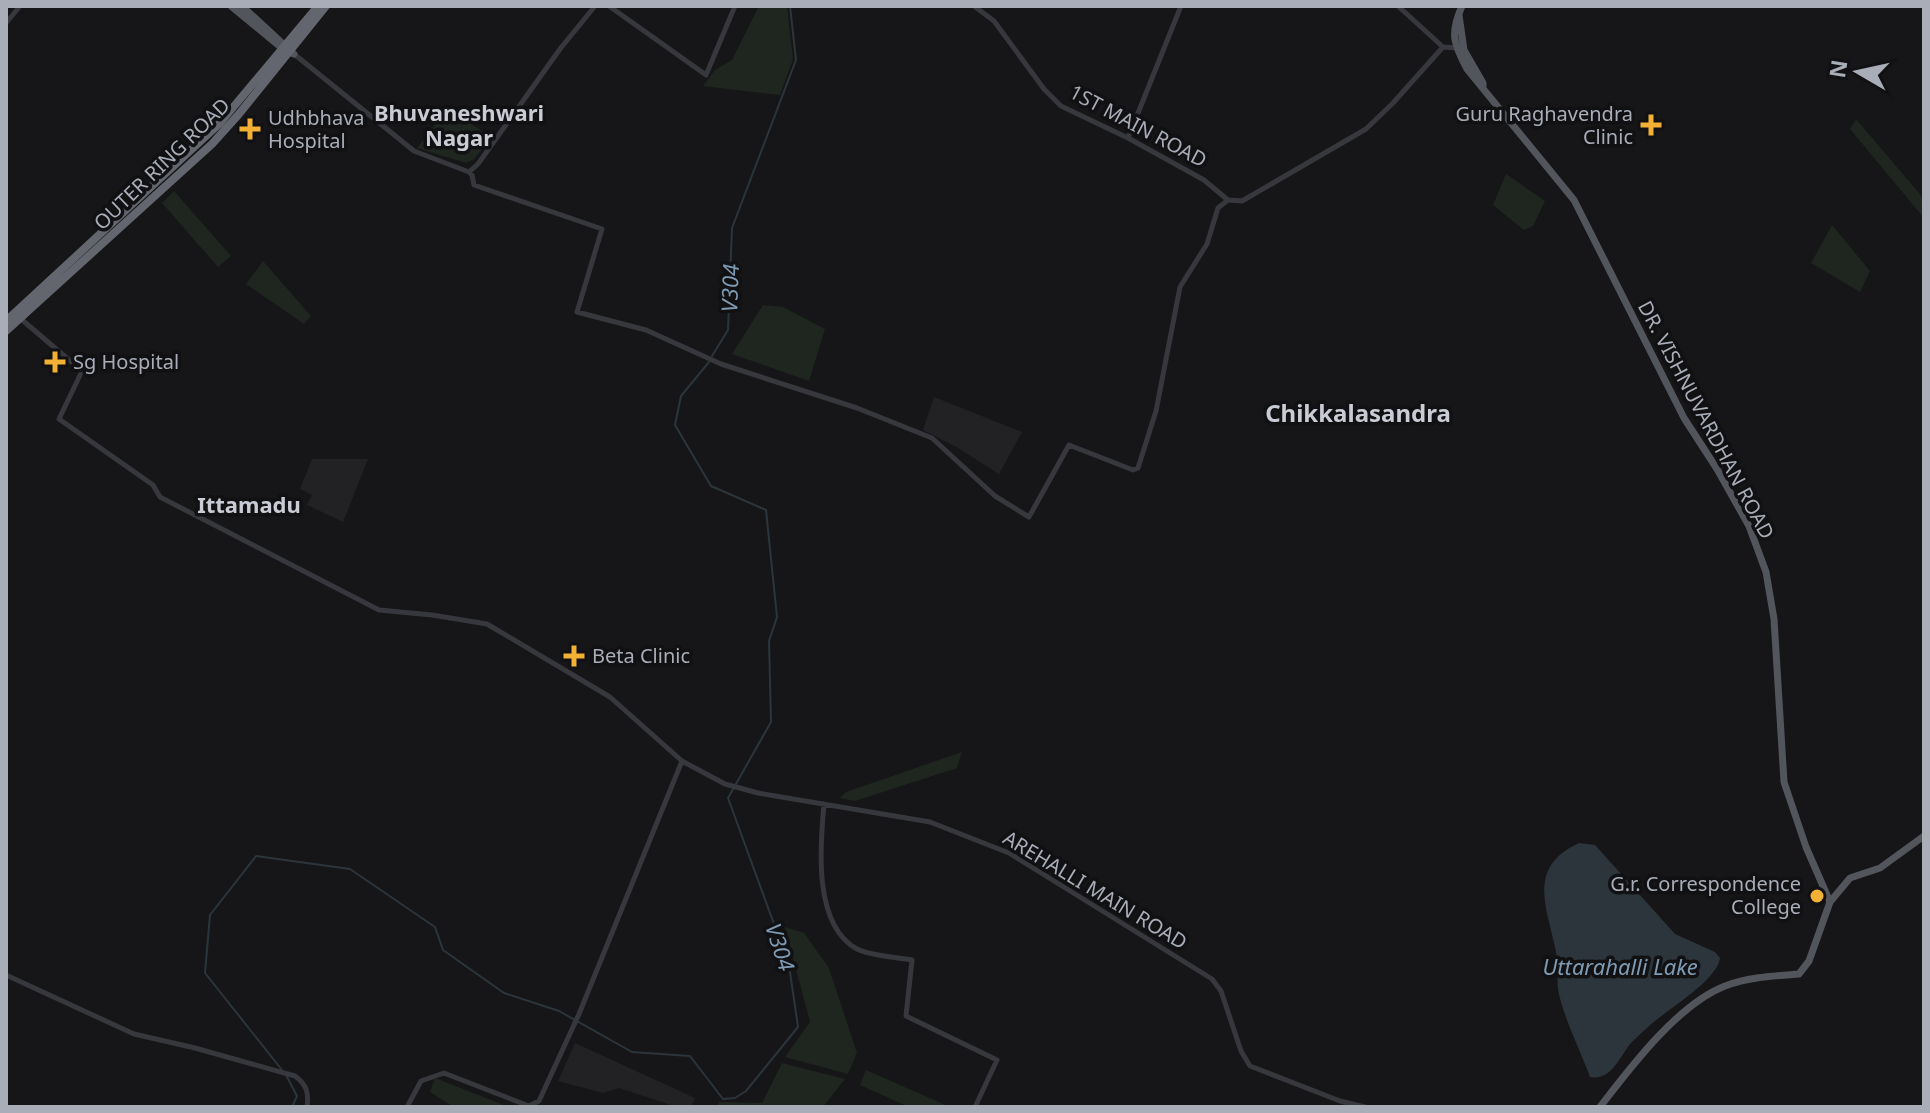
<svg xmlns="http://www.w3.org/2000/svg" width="1930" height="1113" font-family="'Noto Sans',sans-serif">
  <rect width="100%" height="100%" fill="#161618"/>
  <path fill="#222225" d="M934,397L1022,432L999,474L958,448L923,430Z
    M312,459H368L343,522L307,505L312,495L300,489Z
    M575,1043L695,1098L691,1107H677L619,1088L603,1093L558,1081Z"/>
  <path fill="#1e261f" d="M764,6H787L793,59L780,95L703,86L715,70L732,60L758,8Z
    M447,109L492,137L474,159L466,163L417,148Z
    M1856,119L1924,199V218L1850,129Z
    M1506,174L1545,201L1533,226L1524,230L1493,205Z
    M174,191L231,256L218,267L162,203Z
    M1832,225L1870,271L1860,292L1811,263Z
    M263,261L311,316L304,324L246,284Z
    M763,305L783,307L825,329L809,381L732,354Z
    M962,752L957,768L855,801L840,798L846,792Z
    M785,927L804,933L829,968L857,1053L848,1074L785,1057L810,1022Z
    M782,1063L845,1079L823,1107H717L719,1102L762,1103Z
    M866,1070L950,1107H909L860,1085Z
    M435,1078L509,1107H454L430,1092Z"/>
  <path fill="#2c353c" d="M1579,843L1595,845L1675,934L1715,952L1720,958C1717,981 1666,1010 1648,1027C1642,1032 1636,1038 1630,1044C1619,1058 1611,1081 1590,1077C1581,1052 1562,1014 1558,989C1557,977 1558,964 1556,952C1548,909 1525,868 1579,843Z"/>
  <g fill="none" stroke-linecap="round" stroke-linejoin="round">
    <path stroke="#2c353c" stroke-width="2" d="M712,356L728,330L732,228L796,60L790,6
      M282,1070L205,973L210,915L256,856L350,869L435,927L443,950L504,993L559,1011L632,1052L690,1056L723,1099L735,1098L746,1091L798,1027L789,965L728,798L771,722L769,641L777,617L766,510L711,486L675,425L681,396L709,362
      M286,1075L297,1096L292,1107"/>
    <path stroke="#37383d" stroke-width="5" d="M609,6L706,75L735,6
      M974,6L994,21L1044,89L1061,106L1128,138L1204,180L1228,200
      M1398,6L1443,47L1457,48
      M6,23L20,6
      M294,54L414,151L469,172L478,164L560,49L595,6
      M1128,138L1181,6
      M469,172L472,175L474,185L602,229L577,312L646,330L721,364L857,408L932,438L995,496L1029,517L1069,445L1133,470L1138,468L1156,411L1180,287L1207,244L1218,208L1228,200
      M1228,200L1242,201L1366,129L1393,103L1443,47
      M21,319L82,371L59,419L153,485L160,497L379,610L432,615L487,624L610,697L682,761L725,784L758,793L930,822L1009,853L1212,979L1221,991L1241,1051L1250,1066L1340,1101L1365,1107
      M824,804C820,846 813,925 857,949C871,956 895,957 912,960L906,1016L997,1060L975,1107
      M6,975L134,1034L195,1048L295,1076C307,1085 309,1093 307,1107
      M407,1107L421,1081L444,1073L529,1106L539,1101L579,1014L682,761"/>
    <path stroke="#53555c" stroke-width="7" d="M231,6L283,49L294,54L242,6
      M1462,6C1450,33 1453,43 1467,69L1574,200L1684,418L1717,469L1749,526L1766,572L1774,619L1784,782L1806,847L1830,902
      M1459,15L1464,50L1483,83V87
      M1600,1107C1630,1068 1678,1004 1725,986C1748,977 1774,976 1799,974L1809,961L1830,902L1850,878L1880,868L1924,836"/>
    <path stroke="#63666e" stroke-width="8" d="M6,321L220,123L318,6
      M6,331L212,144L239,114L326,6"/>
  </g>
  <g fill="#f2b134" stroke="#111113" stroke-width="3">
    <path d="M1647 113h8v8h8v8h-8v8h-8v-8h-8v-8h8z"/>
    <path d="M246 117h8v8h8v8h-8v8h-8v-8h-8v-8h8z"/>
    <path d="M51 350h8v8h8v8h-8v8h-8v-8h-8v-8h8z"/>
    <path d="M570 644h8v8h8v8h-8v8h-8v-8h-8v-8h8z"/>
    <circle cx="1817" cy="896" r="8"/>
  </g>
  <g text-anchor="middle" stroke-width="7" stroke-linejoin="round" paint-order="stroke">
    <g font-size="20" fill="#a8adb8" stroke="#111113" text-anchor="start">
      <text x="1633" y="121" text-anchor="end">Guru Raghavendra<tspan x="1633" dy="23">Clinic</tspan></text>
      <text x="268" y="125">Udhbhava<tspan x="268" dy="23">Hospital</tspan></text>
      <text x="73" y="369">Sg Hospital</text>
      <text x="592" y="663">Beta Clinic</text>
      <text x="1801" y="891" text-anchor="end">G.r. Correspondence<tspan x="1801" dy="23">College</tspan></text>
    </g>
    <g font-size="20" fill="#a8adb8" stroke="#111113">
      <text transform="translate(1138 126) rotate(28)" y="7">1ST MAIN ROAD</text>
      <text transform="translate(162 164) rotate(-44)" y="7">OUTER RING ROAD</text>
      <text transform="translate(1706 420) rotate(62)" y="7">DR. VISHNUVARDHAN ROAD</text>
      <text transform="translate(1095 890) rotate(31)" y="7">AREHALLI MAIN ROAD</text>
    </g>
    <g font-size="22" font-weight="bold" fill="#c9ccd4" stroke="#111113">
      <text x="459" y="121">Bhuvaneshwari<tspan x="459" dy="25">Nagar</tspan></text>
      <text x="249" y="513">Ittamadu</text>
    </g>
    <g font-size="22" font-style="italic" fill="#7f9bb3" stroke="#111113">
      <text transform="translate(730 288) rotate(-88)" y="8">V304</text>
      <text transform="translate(780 947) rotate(72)" y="8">V304</text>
      <text x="1620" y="975">Uttarahalli Lake</text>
    </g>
    <g font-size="24" font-weight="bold" fill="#c9ccd4" stroke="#111113">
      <text x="1358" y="422">Chikkalasandra</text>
    </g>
  </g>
  <rect width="1930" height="1113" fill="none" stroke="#a8adb8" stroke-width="16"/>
  <g transform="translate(1858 72) rotate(279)" stroke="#111113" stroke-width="6" paint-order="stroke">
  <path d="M0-6L14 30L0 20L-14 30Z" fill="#a8adb8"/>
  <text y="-12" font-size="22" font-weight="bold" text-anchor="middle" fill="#a8adb8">N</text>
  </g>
</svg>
